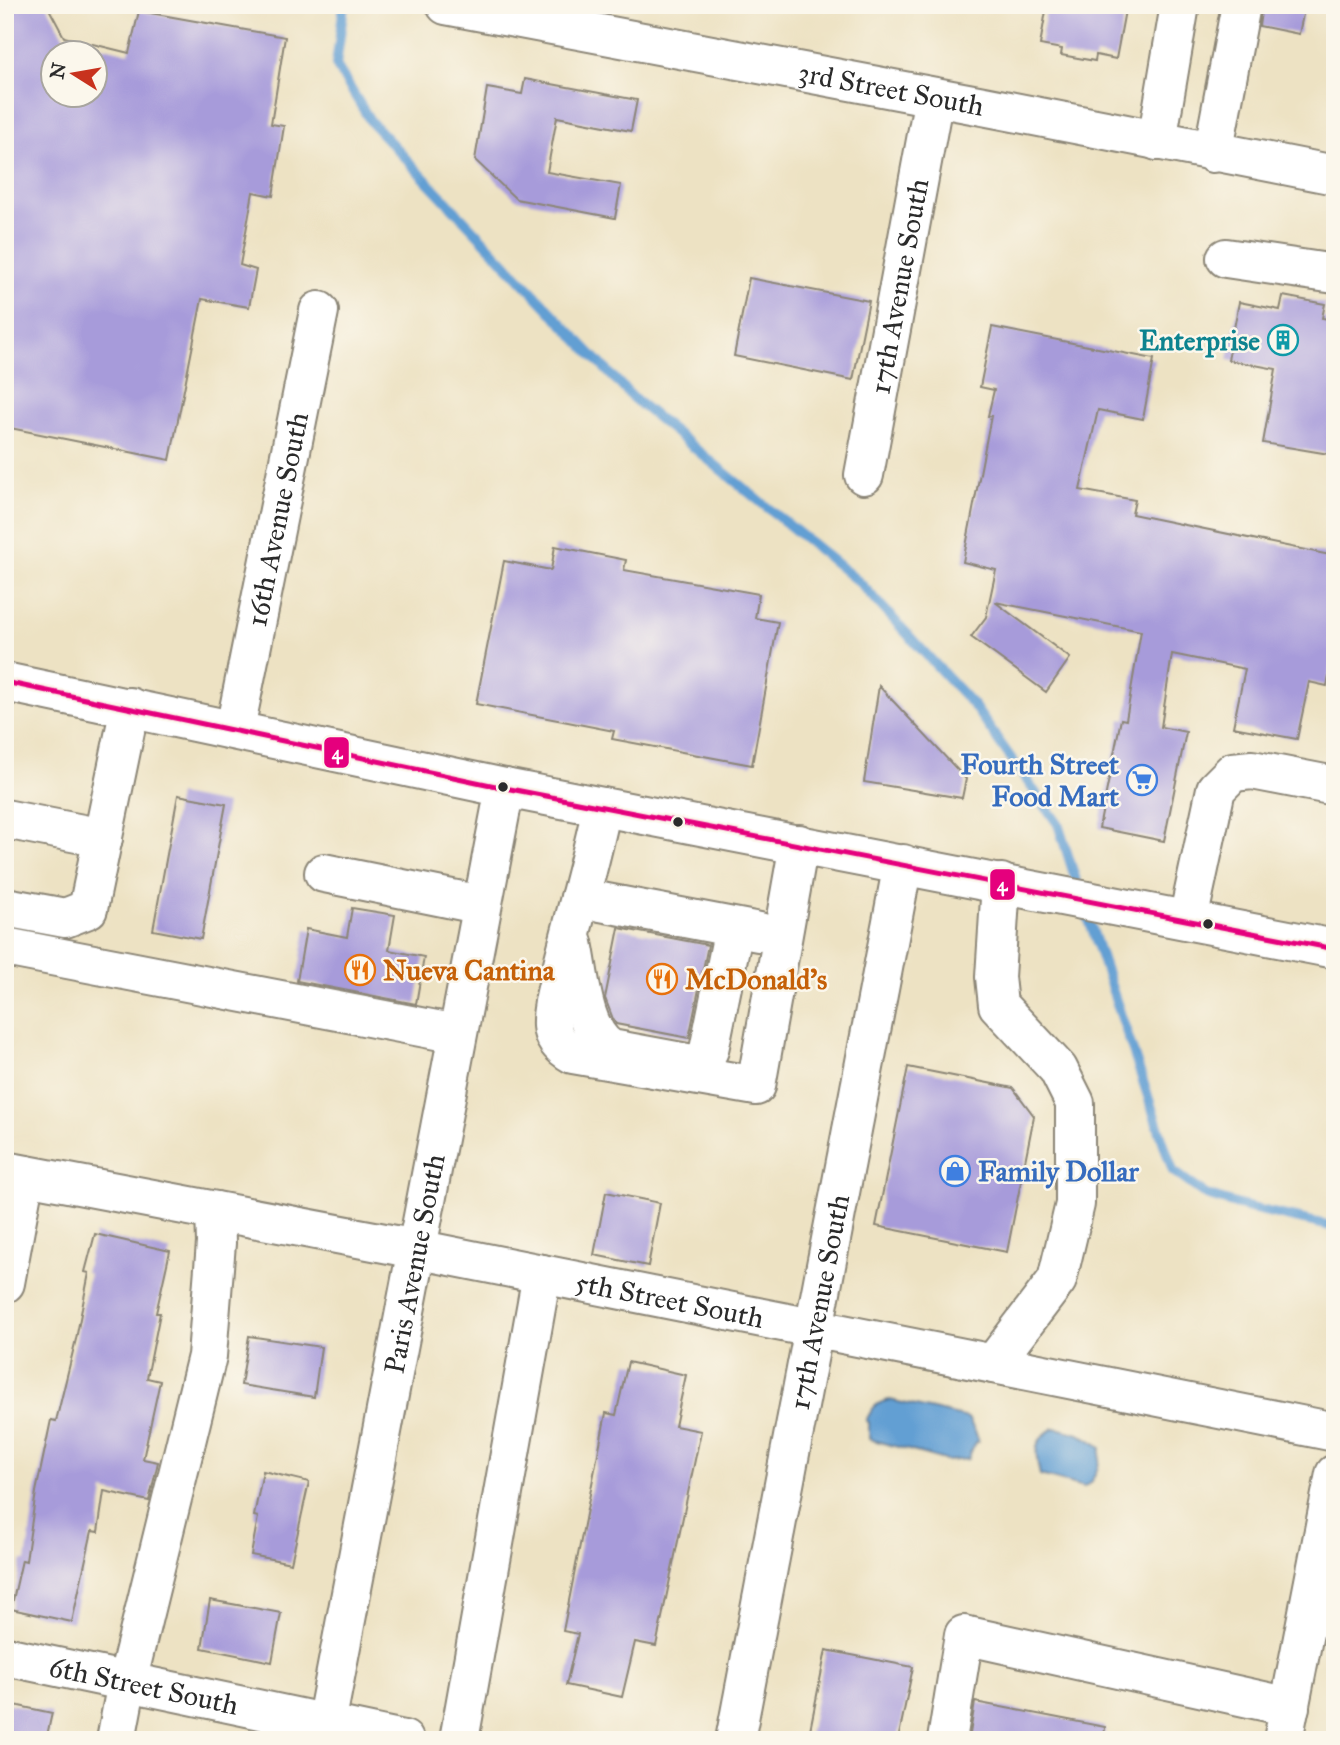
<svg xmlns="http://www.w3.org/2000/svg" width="1340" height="1745" font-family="'IM FELL Great Primer',serif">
  <rect width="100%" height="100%" fill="#fbf7ec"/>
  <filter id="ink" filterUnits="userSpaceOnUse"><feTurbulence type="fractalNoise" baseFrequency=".0143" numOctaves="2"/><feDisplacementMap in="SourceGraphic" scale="14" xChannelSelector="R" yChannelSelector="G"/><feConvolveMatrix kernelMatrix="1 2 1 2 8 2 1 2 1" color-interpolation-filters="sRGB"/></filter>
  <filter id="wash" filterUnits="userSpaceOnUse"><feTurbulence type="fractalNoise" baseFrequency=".00686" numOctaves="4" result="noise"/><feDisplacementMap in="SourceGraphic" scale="28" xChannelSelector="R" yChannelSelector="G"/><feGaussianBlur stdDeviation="1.57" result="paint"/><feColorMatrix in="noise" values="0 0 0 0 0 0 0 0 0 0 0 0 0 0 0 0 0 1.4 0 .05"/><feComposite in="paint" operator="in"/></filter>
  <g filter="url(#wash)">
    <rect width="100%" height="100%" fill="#ede2c3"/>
    <path fill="#629fd3" stroke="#46657f" stroke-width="2" d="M890,1400L968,1418L976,1433L978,1442H975L968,1459L948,1461L869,1439V1422L866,1421C872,1408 876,1402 890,1400Z
      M1054,1428C1072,1431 1087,1435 1101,1448C1100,1462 1097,1480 1084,1487L1040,1475C1035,1453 1032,1440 1054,1428Z"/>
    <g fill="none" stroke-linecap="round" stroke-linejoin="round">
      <path stroke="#629fd3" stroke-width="10" d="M344,5L336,65L371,122L633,398L860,583L973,705L1058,824L1079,890
        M1086,911L1173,1171L1206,1195L1242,1206L1335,1227"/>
    </g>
    <g id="blocks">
      <path fill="#a79bda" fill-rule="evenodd" d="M5,5H47L64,37L129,53L139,11L285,37L271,124L284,126L273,196L253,192L240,265L256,270L249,307L202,299L170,460L5,427ZM52,52H94V94H52Z
        M1047,5H1126L1116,59L1096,55L1095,61L1061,55L1062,49L1040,45Z
        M1262,5H1305L1299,34L1259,26Z
        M525,79L637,100L631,131L557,117L547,172L621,185L615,218L516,199L475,160L487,88L522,94Z
        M749,278L869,301L853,380L734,356Z
        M1283,296L1325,304L1322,318L1335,320V455L1263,443L1276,369L1228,360L1239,302L1280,310Z
        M992,327L1154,359L1143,419L1098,410L1080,490L1135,500L1132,514L1335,556V649L1327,686L1309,682L1297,739L1233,727L1245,669L1172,654L1161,727L1186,732L1164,841L1099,828L1121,719L1126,720L1141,631L995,602L1070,658L1046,692L971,637L986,617L996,570L963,562L991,416H988L994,390L980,387Z
        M555,546L626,560L624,570L759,594L755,618L778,622L752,765L612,739L614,731L476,704L504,561L551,570Z
        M879,686L966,779L962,798L864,782Z
        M178,795L226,804L201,939L153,930Z
        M352,908L395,915L389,950L424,957L416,1004L297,981L306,929L347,937Z
        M619,928L708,945L689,1038L616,1024L613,1019L605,998Z
        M908,1067L1013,1088L1034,1116L1007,1252L876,1226Z
        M606,1192L660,1203L648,1266L594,1255Z
        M95,1234L170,1251L156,1313H160L147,1378L160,1381L143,1459L158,1462L149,1501L104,1491L98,1532L92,1531L72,1622L11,1609L22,1560L26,1561L36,1492L51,1420L56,1421L76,1339L89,1273L85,1272Z
        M249,1336L321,1347L314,1397L241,1385Z
        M628,1362L686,1375L675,1426L701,1431L656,1646L635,1642L622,1697L566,1685L578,1634L563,1631L606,1413L616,1415Z
        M263,1471L309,1482L291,1563L251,1555L258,1517L254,1516Z
        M210,1600L281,1613L272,1662L202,1648Z
        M826,1650L913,1667L898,1740H808Z
        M975,1702L1105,1727L1104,1740H969Z
        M5,1703L52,1713L46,1740H5Z"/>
    </g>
  </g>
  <g filter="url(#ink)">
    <use href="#blocks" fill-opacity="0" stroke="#8c8677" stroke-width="2"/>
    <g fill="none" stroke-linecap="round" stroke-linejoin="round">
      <g stroke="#8c8677" stroke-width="42">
        <g id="minor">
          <path id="s1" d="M446,5L983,106L1335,175"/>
          <path d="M1157,141L1180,5"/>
          <path d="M1213,153L1241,5"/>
          <path d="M1226,258L1335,274"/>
          <path id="s2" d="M864,475L934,97"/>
          <path id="s3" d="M235,729L319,311"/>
          <path d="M602,807C591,861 575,914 562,968C558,986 551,1007 552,1026C553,1040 562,1048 573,1054L756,1086L799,844"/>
          <path d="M5,819L103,838"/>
          <path d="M324,873L482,905"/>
          <path d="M580,898L759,932"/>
          <path d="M5,907L65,918L88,909L130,707"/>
          <path d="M1188,920L1216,789L1233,772L1252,770L1335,786"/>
          <path d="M573,943C580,975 582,1032 611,1049L692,1064L703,1061L709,1050L734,928"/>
          <path d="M5,947L457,1034"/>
          <path id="s4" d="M5,1171L416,1249L1335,1432"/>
          <path d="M5,1283L25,1175"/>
          <path d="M993,1364L1057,1280L1075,1204V1103L1058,1069L998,1005L995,977L1001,883"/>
          <path id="s5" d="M5,1656L404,1740"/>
          <path d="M116,1740L127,1682L207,1356L216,1243L215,1211"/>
          <path id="s6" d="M323,1740L505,788"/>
          <path d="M459,1740L542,1274"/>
          <path id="s7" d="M735,1740L903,864"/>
          <path d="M947,1740L964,1635L1290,1707"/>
          <path d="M1283,1740L1335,1474"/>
        </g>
      </g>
      <g stroke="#8c8677" stroke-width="42">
        <path id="major" d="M5,682L505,788L1335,949"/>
      </g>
      <use href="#minor" stroke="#fff" stroke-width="38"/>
      <use href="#major" stroke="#fff" stroke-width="38"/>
      <g stroke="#fbf7ec" stroke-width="10">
        <path id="bus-1" d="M5,682L505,788L1335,949"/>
      </g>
      <use href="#bus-1" stroke="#e5007d" stroke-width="5"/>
    </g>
  </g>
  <defs>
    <g id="building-ring" transform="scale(1.575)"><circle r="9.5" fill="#fbf7ec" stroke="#0f9aa8" stroke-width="1.5"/><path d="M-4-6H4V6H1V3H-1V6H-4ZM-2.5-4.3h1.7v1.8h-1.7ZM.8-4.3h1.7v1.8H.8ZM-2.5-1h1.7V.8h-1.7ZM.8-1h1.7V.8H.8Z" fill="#0f9aa8"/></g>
    <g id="supermarket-ring" transform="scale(1.575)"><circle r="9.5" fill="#fbf7ec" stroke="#3f7fe0" stroke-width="1.5"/><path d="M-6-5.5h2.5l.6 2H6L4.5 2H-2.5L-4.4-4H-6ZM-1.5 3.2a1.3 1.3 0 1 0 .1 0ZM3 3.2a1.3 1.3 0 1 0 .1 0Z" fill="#3f7fe0"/></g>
    <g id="restaurant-ring" transform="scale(1.575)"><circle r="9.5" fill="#fbf7ec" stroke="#e8710a" stroke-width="1.5"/><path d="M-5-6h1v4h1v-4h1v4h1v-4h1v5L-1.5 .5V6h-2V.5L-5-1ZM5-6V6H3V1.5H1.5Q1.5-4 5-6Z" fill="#e8710a"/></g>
    <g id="shop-ring" transform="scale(1.575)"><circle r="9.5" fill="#fbf7ec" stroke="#3f7fe0" stroke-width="1.5"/><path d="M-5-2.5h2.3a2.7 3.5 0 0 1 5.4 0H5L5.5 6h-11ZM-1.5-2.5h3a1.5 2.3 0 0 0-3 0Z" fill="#3f7fe0"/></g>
  </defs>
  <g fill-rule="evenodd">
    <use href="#building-ring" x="1283" y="340"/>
    <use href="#supermarket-ring" x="1142" y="780"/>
    <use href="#restaurant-ring" x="360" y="970"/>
    <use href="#restaurant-ring" x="662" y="979"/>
    <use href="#shop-ring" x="955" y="1171"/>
  </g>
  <g fill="#2b2b2b" stroke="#fbf7ec" stroke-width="2.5">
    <circle cx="503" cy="787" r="6"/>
    <circle cx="678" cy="822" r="6"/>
    <circle cx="1208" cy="924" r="6"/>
  </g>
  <g text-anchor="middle" stroke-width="5" stroke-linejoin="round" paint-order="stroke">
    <g font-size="28" fill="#2b2b2b" stroke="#fbf7ec">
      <text dy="10" stroke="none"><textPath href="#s1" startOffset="453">3rd Street South</textPath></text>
      <text dy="10" stroke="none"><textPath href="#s2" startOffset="192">17th Avenue South</textPath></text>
      <text dy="10" stroke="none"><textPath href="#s3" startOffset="214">16th Avenue South</textPath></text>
      <text dy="10" stroke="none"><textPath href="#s6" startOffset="485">Paris Avenue South</textPath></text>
      <text dy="10" stroke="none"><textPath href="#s4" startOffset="677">5th Street South</textPath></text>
      <text dy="10" stroke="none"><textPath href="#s7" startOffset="446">17th Avenue South</textPath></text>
      <text dy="10" stroke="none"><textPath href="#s5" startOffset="142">6th Street South</textPath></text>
    </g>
    <g font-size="28" font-weight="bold" fill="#0d838f" stroke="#fbf7ec" text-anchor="end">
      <text x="1260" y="350">Enterprise</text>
    </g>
    <g font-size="28" font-weight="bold" fill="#366cbe" stroke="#fbf7ec" text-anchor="end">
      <text x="1119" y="774">Fourth Street<tspan x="1119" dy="32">Food Mart</tspan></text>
      <text x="978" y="1181" text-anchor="start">Family Dollar</text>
    </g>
    <g font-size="28" font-weight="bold" fill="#c56008" stroke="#fbf7ec" text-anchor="start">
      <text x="383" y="980">Nueva Cantina</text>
      <text x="685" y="989">McDonald's</text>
    </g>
  </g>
  <g stroke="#fbf7ec" stroke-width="2.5">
    <rect x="323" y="736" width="27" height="33" rx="7" fill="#e5007d"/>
    <rect x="989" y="868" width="27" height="33" rx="7" fill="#e5007d"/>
  </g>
  <g font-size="19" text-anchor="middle" font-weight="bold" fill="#fff">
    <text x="337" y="759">4</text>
    <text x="1002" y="891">4</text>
  </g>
  <rect width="1340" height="1745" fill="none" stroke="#fbf7ec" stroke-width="28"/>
  <g transform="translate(74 74) rotate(281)"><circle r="33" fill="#fbf7ec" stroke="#a8a59f" stroke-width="2"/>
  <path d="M0-5L12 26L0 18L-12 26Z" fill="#c8321e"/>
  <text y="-10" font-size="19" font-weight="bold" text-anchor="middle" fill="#2b2b2b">N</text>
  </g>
</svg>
